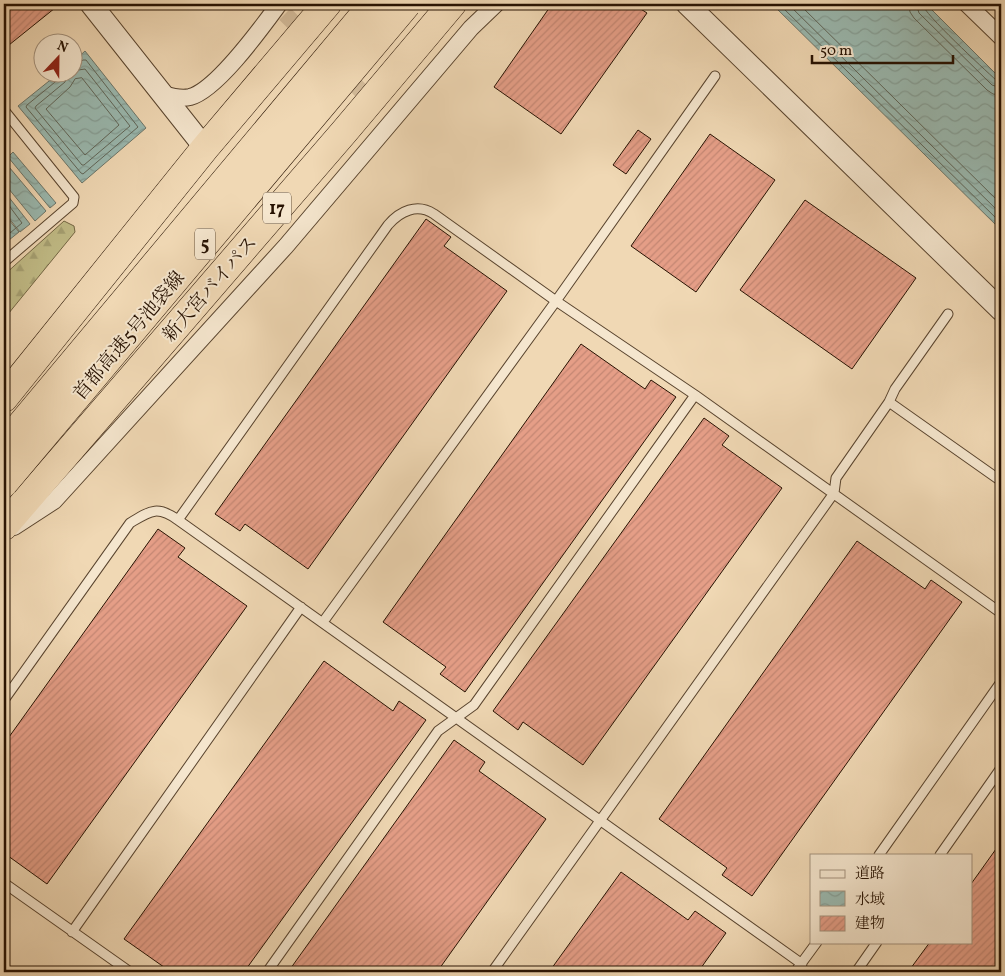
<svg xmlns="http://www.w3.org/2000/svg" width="1005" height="976" font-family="Vollkorn,'Noto Serif JP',serif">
  <defs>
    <pattern id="forest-firs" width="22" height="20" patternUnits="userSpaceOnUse" patternTransform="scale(1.25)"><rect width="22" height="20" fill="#c1bc87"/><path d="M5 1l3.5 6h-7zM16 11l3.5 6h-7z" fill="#a6a173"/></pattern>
    <pattern id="water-waves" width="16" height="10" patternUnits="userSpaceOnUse" patternTransform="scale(1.25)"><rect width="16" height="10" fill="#9ab9b0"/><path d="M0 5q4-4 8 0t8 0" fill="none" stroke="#859e96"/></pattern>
    <pattern id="building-hatch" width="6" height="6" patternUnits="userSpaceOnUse" patternTransform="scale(1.25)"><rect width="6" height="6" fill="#e59e87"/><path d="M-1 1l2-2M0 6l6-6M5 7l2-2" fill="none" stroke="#c48773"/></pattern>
  </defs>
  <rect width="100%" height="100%" fill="#f0d8b4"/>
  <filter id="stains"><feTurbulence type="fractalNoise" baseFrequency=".004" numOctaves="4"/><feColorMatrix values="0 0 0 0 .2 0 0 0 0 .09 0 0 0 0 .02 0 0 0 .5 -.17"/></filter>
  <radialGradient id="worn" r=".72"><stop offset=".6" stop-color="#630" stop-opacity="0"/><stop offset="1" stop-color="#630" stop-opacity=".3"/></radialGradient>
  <path fill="url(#forest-firs)" stroke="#746744" d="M64,221L74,226L75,232L4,319V275Z"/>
  <path fill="url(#water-waves)" stroke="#6c766a" d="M772,4H926L1001,79V230Z
    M85,51L146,128L82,183L18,106L59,73L72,72L73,62Z
    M13,152L56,203L50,208L8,157Z
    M4,161L46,211L35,221L4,183Z
    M4,191L30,224L20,232L4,212Z
    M4,214L19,232L4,244Z"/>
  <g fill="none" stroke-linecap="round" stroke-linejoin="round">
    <path stroke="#606659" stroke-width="1" d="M779,4L1001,223
      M788,4L1001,214
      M799,4L1001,204
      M909,4L910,12L914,18L987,90L993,94L1001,95
      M916,4L919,13L992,85L1001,88
      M922,4C924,14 984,69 996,80L1001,82
      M62,72L60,78L27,105L26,107L81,173L83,174L138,127L86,60H83L76,65H72
      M68,72L65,82L36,106L35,108L82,165H84L130,126L85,69L72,71
      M82,78L119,125L85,155L46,109L70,87L75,79Z
      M4,199L22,223L4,238"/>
  </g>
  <path fill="url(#building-hatch)" stroke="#271202" d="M4,4H60L4,49Z
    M552,4H633L647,13L561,134L494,87Z
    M638,130L651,139L626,174L613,165Z
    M710,134L775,180L696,292L631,246Z
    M805,200L916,278L852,369L740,290Z
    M426,219L451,237L444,246L507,291L308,569L245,524L240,531L215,514Z
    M581,344L645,389L651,380L676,397L465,692L440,674L446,667L383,622Z
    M704,418L729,436L722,445L782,488L583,765L523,722L518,730L493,711Z
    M158,529L185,548L178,557L247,606L47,884L4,853V744Z
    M857,541L925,589L931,580L962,602L752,896L722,875L727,868L659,819Z
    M324,661L393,711L399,701L426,720L244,972H171L124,939Z
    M454,740L485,762L479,771L546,819L437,972H288Z
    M1001,842V972H908L930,942H971V884Z
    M621,872L688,920L695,911L726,933L698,972H549Z"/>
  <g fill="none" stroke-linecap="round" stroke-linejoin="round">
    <path stroke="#d2ba99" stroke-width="16" stroke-dasharray="16 8" stroke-linecap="butt" d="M285,14L385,115"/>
    <g stroke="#59442e" stroke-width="11">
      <path id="service" d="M4,110L74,197L73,203L4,262
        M889,402L895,389L948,314
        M178,520L802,964
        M323,622L556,301L715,76
        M4,700L130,523C150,511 157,505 178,520L388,225C400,211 417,203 434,214L556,301L695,395L1001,613
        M879,855L1001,682
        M940,855L1001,768
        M4,883L130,972
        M72,932L301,607
        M267,972L438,731L474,705L695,395
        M492,972L834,493L836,478L889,402L1001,481
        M795,972L817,942
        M856,972L877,942"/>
    </g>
    <g stroke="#59442e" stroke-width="18">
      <path id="minor" d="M967,4L1001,37
        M164,94C173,97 181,99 190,97C217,90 262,27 279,4
        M14,527L54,501L286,246L471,28L496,4"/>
    </g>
    <g stroke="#59442e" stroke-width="23">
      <path id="tertiary" d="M91,4L205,148
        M687,4L1001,310"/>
    </g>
    <g stroke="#271202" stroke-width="29">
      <path id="trunk" d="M4,398L205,148L327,4
        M4,526L344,132L452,4"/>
    </g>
    <use href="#service" stroke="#f5e6ce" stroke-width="9"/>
    <use href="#minor" stroke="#f5e6ce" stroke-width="16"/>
    <use href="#tertiary" stroke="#f5e6ce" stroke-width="21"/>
    <use href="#trunk" stroke="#f0d8b4" stroke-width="28"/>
    <g stroke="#271202" stroke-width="29" stroke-linecap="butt">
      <path id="motorway-bridge" d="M4,445L373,4
        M4,483L407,4"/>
    </g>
    <use href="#motorway-bridge" stroke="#f0d8b4" stroke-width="28"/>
  </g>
  <g text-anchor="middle" stroke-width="4" stroke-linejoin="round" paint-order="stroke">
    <g fill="#f5e6ce" stroke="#65523f" stroke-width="1">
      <rect x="263" y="192.5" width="28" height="31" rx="4"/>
      <rect x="195" y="228.5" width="20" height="31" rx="4"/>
    </g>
    <g font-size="18" font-weight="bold" fill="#271202">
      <text x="277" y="214">17</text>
      <text x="205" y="250">5</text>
    </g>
    <g font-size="19" fill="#271202" stroke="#f5e6ce">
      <text transform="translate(209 288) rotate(-49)" y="7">新大宮バイパス</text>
      <text transform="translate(128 335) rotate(-50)" y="7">首都高速5号池袋線</text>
    </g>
  </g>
  <rect width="1005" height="976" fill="none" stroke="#f0d8b4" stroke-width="20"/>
  <rect x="5" y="5" width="995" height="966" fill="none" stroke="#271202" stroke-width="2.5"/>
  <rect x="10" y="10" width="985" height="956" fill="none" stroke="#271202"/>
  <rect x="810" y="854" width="162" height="90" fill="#f5e6ce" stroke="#a3917c"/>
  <rect x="820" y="870" width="25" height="8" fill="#f5e6ce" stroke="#a3917c"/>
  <text x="855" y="878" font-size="15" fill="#271202">道路</text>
  <rect x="820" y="891" width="25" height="15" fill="url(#water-waves)" stroke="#a3917c"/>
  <text x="855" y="904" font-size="15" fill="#271202">水域</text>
  <rect x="820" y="916" width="25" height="15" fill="url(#building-hatch)" stroke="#a3917c"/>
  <text x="855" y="928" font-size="15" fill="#271202">建物</text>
  <g transform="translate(58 58) rotate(22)"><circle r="24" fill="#f5e6ce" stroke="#a3917c"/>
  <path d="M0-4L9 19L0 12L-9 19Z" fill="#8f2418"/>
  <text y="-8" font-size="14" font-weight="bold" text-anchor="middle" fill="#271202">N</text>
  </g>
  <path d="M812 55v8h141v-8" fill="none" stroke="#271202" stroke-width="2.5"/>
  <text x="820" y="55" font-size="15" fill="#271202" stroke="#f5e6ce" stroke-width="4" paint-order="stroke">50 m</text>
  <rect width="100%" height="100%" filter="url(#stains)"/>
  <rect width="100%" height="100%" fill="url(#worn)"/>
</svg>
